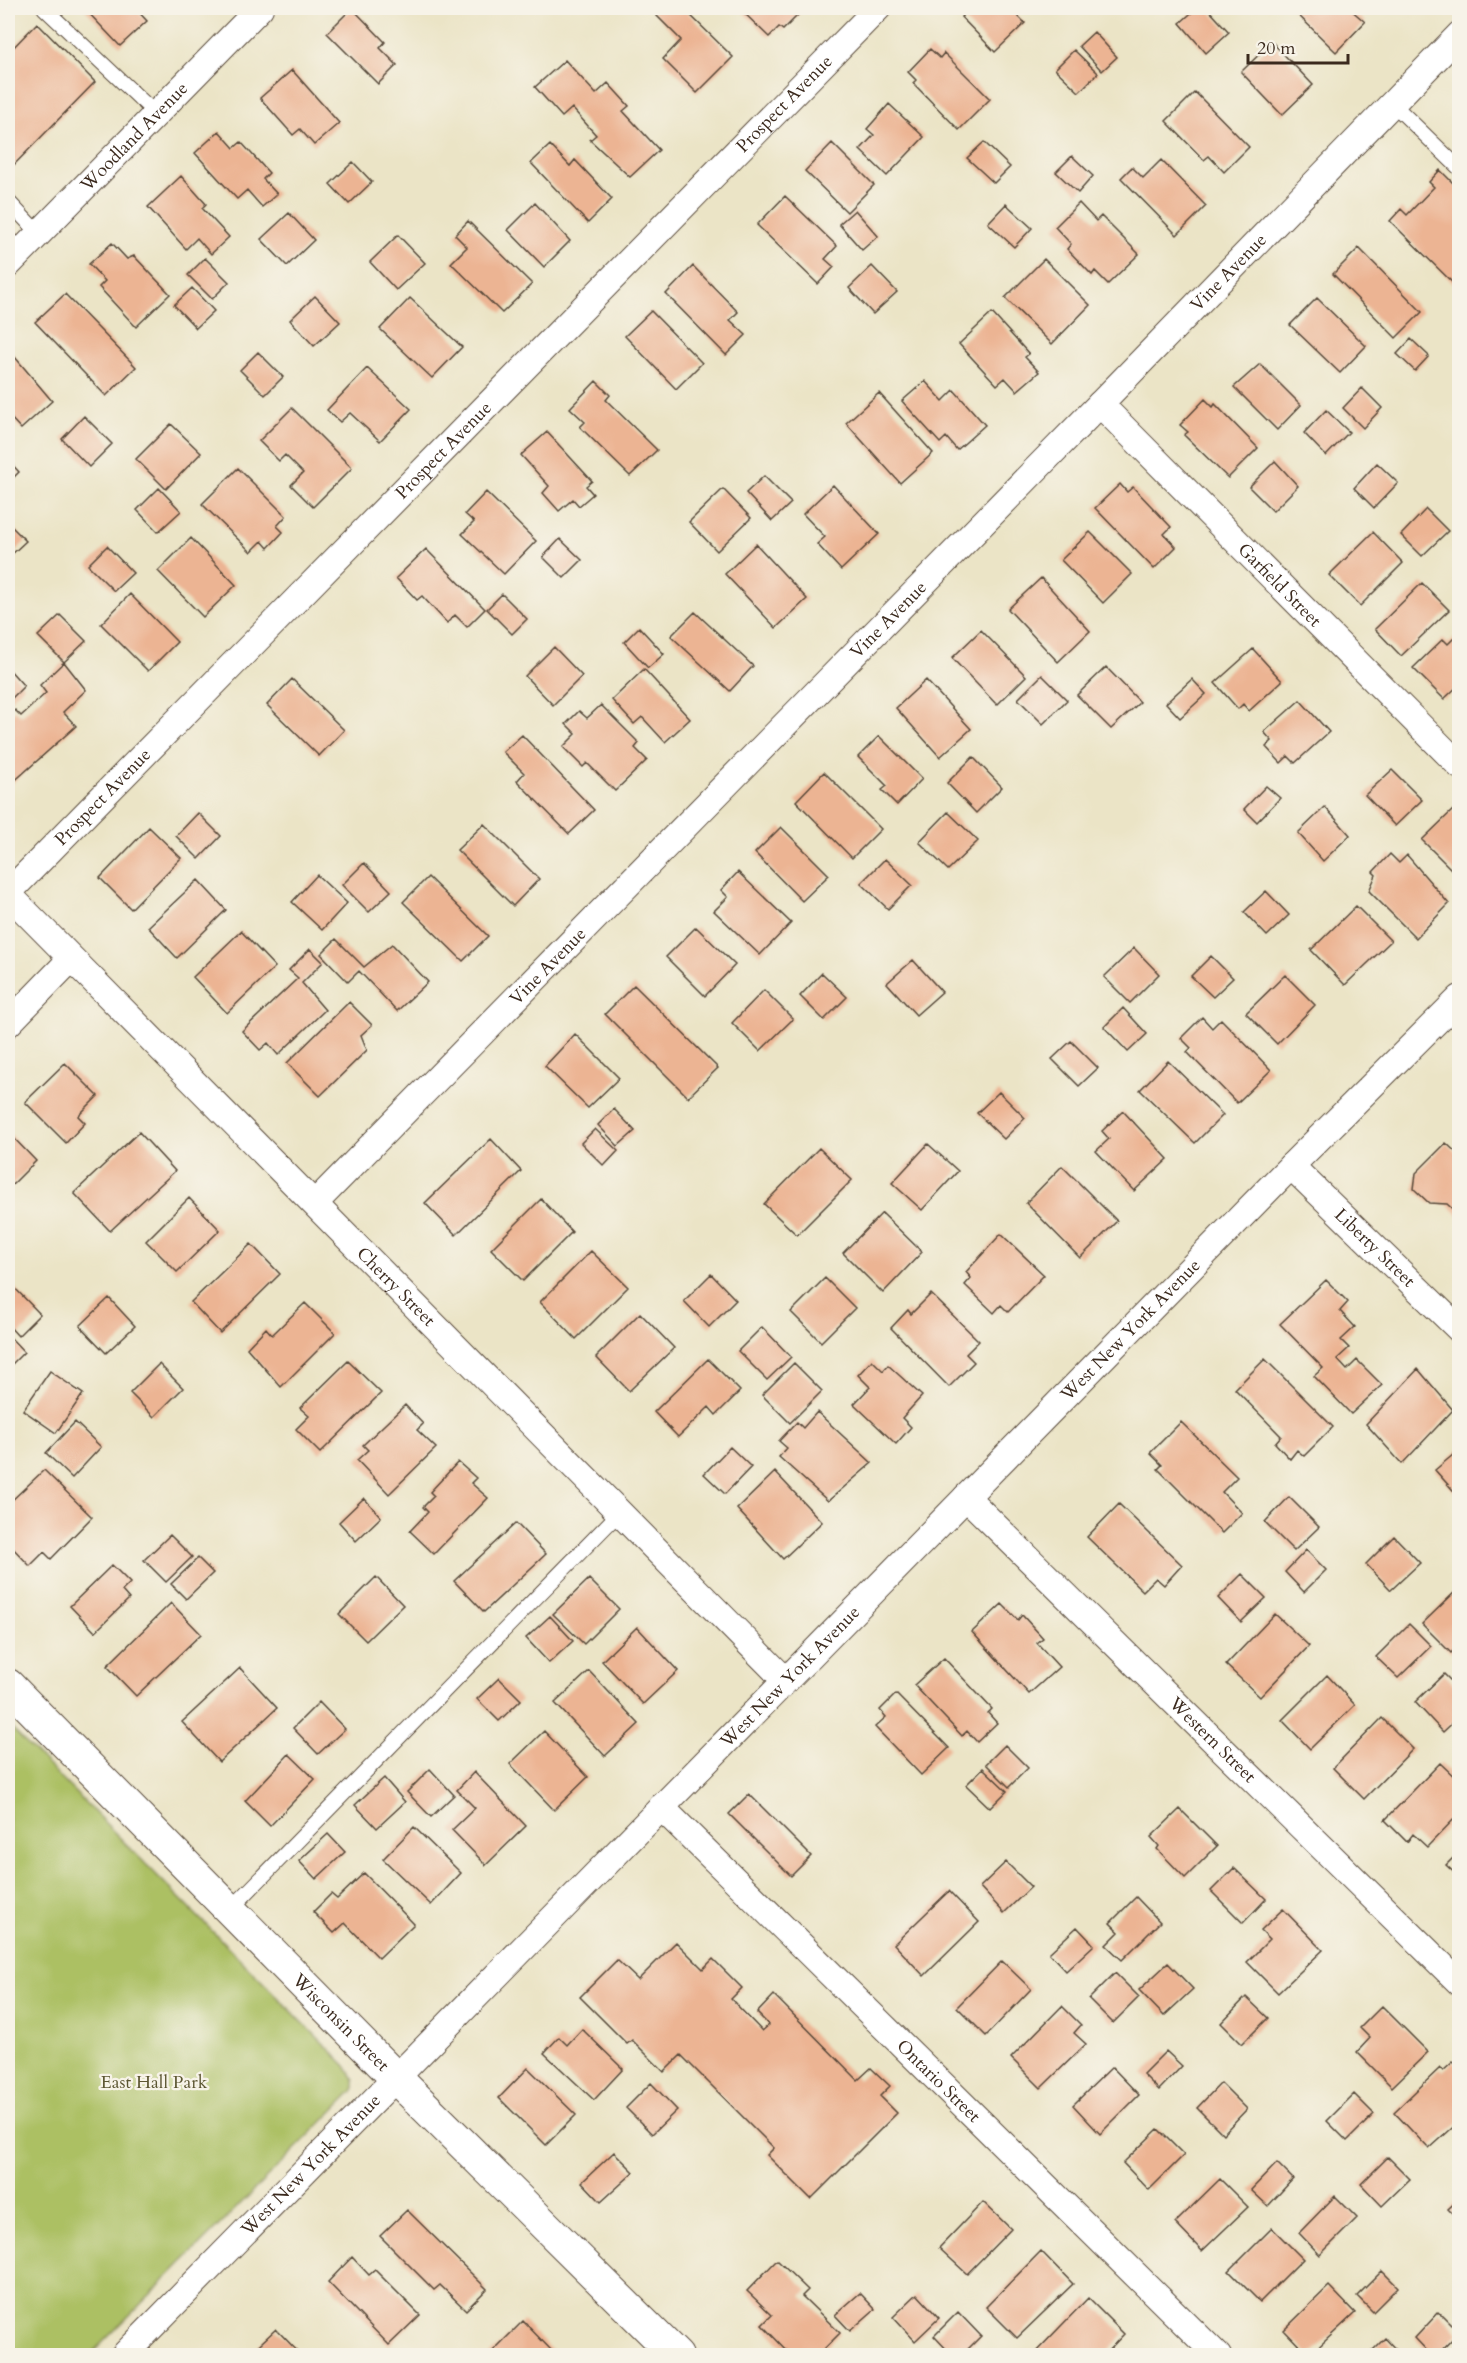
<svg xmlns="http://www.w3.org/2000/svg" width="1467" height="2363" font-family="Cardo,serif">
  <rect width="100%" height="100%" fill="#f7f3e8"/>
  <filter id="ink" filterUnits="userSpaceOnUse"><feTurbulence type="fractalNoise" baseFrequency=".0167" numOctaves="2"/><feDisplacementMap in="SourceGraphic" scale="12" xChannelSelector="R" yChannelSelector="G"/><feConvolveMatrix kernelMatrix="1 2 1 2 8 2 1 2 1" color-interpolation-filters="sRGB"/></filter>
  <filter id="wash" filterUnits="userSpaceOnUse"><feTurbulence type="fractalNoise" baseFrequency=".008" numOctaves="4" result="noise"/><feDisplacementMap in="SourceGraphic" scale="24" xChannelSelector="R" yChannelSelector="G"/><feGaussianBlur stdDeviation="1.35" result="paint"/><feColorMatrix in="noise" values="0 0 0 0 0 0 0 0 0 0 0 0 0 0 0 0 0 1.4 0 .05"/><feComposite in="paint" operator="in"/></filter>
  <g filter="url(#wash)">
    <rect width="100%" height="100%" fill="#ebe4c6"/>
    <path fill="#acc064" stroke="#747541" stroke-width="1.5" d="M8,1725L346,2066L354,2079V2090L90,2355H8Z"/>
    <g id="blocks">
      <path fill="#ecb493" d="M84,8H135L147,21L120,46Z
        M352,8L385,42L380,48L397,65L378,84L327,33Z
        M653,8H683L733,57L697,93L663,59L681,40L651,10Z
        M739,8H802L804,9L783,30L779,27L769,37Z
        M972,8H1010L1025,23L995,52L961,17Z
        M1197,8H1207L1229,32L1206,53L1180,23Z
        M1291,8H1349L1365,22L1336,52Z
        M37,23L95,82L8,171V53Z
        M1094,32L1117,57L1102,71L1079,46Z
        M1272,42L1313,85L1282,115L1241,72Z
        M930,49L940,58L944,53L990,99L959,130L913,83L916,80L908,72Z
        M1074,50L1098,73L1079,92L1055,69Z
        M565,60L596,94L608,83L629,106L623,111L659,150L630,177L590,140L596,135L572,108L562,117L535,87Z
        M292,70L339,123L314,145L300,129L293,135L260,98Z
        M1195,92L1249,147L1224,172L1209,156L1204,160L1166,121Z
        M889,104L924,137L887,176L860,150L874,135L867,129Z
        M219,131L234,148L241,142L269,173L263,179L277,194L262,207L247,190L237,199L195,153Z
        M984,142L1010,167L994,183L967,158Z
        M832,143L874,185L847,212L805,171Z
        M550,145L570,166L575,160L612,199L588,223L531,163Z
        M1072,156L1093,176L1078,193L1056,172Z
        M1161,160L1206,206L1177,235L1121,178L1132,167L1143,178Z
        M353,162L372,182L349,204L330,184Z
        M1440,170L1460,190V234L1456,237L1460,240V290L1390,221L1401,209L1407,215L1434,187L1429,182Z
        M181,176L206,204L202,208L229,237L211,254L197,238L186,249L148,207Z
        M785,196L837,246L825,259L834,267L818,284L757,225Z
        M535,203L570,241L544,267L508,230Z
        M1079,203L1096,221L1101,216L1139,254L1108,284L1095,271L1092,275L1067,249L1071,244L1055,227Z
        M1006,204L1032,228L1014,247L988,223Z
        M855,210L878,236L862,250L839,224Z
        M289,213L314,240L287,266L261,239Z
        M468,221L532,284L502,313L451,263L467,247L455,235Z
        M398,235L425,263L396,290L370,262Z
        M112,243L127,259L134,256L170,294L136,327L99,287L105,281L89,264Z
        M1359,248L1422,312L1396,338L1333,274Z
        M205,258L229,282L212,299L188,275Z
        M1044,259L1090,305L1052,344L1005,298Z
        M693,266L738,312L730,320L746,335L726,355L666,294Z
        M872,266L897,292L873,314L849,288Z
        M192,288L214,311L196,328L174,305Z
        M65,294L136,367L106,396L35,322Z
        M315,296L340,322L314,346L290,320Z
        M410,298L462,347L432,378L380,329Z
        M1317,298L1366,346L1340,373L1290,325Z
        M651,311L702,363L676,389L625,336Z
        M992,313L1029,354L1025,357L1039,372L1017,391L1005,378L997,385L959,344Z
        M1411,339L1429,356L1415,371L1397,354Z
        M9,350L52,401L21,429L8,415Z
        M258,352L283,377L265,395L240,370Z
        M1260,364L1301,405L1277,430L1234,387Z
        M367,368L411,409L380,441L350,413L340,422L327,410Z
        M596,381L610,395L606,400L657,450L630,476L580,427L585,422L570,408Z
        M925,381L943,401L954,390L985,425L957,450L946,437L940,443L902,401Z
        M1362,388L1382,408L1363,428L1343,408Z
        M879,393L933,453L900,483L846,423Z
        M1205,399L1213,407L1215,404L1258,448L1228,478L1184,435L1188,432L1180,425Z
        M292,408L352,468L313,507L291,485L303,473L285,455L279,461L259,441Z
        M1326,410L1349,432L1326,456L1304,433Z
        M84,416L112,444L89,467L62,439Z
        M171,424L201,453L166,489L136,459Z
        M547,432L592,481L586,486L593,494L579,506L573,499L559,511L543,493L549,486L521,455Z
        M8,460L19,472L8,483Z
        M1275,461L1298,486L1273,511L1249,487Z
        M1377,463L1398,483L1374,508L1354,488Z
        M238,468L286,516L277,526L283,532L268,548L262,541L251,552L202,504Z
        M764,476L791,503L772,521L746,493Z
        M1120,484L1127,492L1133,487L1171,527L1164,534L1176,547L1154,569L1095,508Z
        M833,485L879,534L841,570L817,544L825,537L803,514Z
        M159,488L181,511L158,532L137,510Z
        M723,489L751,518L717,551L689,522Z
        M486,492L536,541L504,574L462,534L474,522L465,514Z
        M1426,509L1448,531L1422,556L1401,535Z
        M8,523L26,541L10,556L8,554Z
        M1090,532L1132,574L1103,603L1061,560Z
        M1373,532L1403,563L1360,606L1329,575Z
        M191,538L236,585L203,617L158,571Z
        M560,539L582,560L564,578L543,557Z
        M756,544L807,599L776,628L725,574Z
        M107,546L133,573L114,591L88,565Z
        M426,549L485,609L467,627L455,615L447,623L422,596L417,600L396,578Z
        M1041,578L1090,631L1058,662L1008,609Z
        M1422,583L1449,610L1401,656L1375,629Z
        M130,594L177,642L148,671L101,624Z
        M502,594L527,619L512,634L487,609Z
        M695,612L753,666L730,691L671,636Z
        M60,615L86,641L64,662L86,690L63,712L76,726L10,785L8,783V717L15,710L21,716L46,693L40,685L64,662L38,636Z
        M639,627L664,654L648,668L624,642Z
        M981,630L1026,676L997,705L952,658Z
        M1458,634L1460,684L1444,699L1413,668L1443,639L1448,644Z
        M554,647L582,676L553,705L525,676Z
        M1253,649L1282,681L1249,711L1243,704L1238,709L1215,683Z
        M1106,667L1140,702L1111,729L1077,695Z
        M8,668L24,686L8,702Z
        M644,669L690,719L665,742L642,717L634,724L612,700Z
        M1042,675L1067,700L1043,724L1018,699Z
        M292,679L344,730L319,756L267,705Z
        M1192,679L1206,694L1180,718L1166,703Z
        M926,680L971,729L940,757L896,708Z
        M1300,700L1329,732L1295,763L1288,756L1281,763L1266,747L1272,741L1264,732Z
        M601,705L639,743L635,748L647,760L615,791L587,763L583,767L563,747L576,734L566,724L579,711L587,718Z
        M522,735L594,810L569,834L517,781L524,773L503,752Z
        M879,736L922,779L897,805L882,790L887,786L858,757Z
        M973,757L1002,787L976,813L947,783Z
        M1392,770L1422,800L1395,826L1365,795Z
        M824,772L881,829L852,858L796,801Z
        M1266,786L1280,798L1257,822L1244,809Z
        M1325,807L1350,835L1323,861L1298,833Z
        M1454,809L1460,814V878L1422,840Z
        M948,812L978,841L948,870L919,842Z
        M198,813L221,836L199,859L176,836Z
        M484,824L539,879L513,906L457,850Z
        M149,827L181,858L131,909L100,878Z
        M781,827L829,875L802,901L755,853Z
        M1390,854L1399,863L1407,855L1449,904L1416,938L1369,891L1376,875L1373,872Z
        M885,859L912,885L888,909L861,883Z
        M364,863L391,891L369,912L342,885Z
        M738,872L791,923L760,955L714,911L728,897L721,890Z
        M317,875L347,903L322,930L292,902Z
        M428,877L488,936L463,961L403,902Z
        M198,880L226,910L177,958L148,927Z
        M1266,891L1289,915L1267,936L1244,912Z
        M1356,906L1391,941L1345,985L1311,950Z
        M696,927L735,965L705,996L666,957Z
        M241,931L275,967L227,1013L193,977Z
        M336,939L364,967L392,944L428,982L397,1011L359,971L348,982L321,954Z
        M1134,948L1159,974L1130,1003L1104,977Z
        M310,949L323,962L302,983L325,1010L278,1055L268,1043L260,1050L242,1031L298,978L289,970Z
        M1211,956L1233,978L1213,997L1191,976Z
        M913,960L942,992L916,1015L887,983Z
        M822,973L847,997L824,1020L800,996Z
        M1285,975L1315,1005L1277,1044L1246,1013Z
        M634,985L718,1068L688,1097L605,1014Z
        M764,990L793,1019L760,1051L732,1023Z
        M349,1002L372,1025L361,1035L367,1050L320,1096L287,1063Z
        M1123,1008L1147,1034L1128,1052L1104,1027Z
        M1202,1017L1212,1028L1221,1019L1271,1070L1237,1103L1187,1052L1191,1048L1181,1038Z
        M575,1034L619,1078L588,1108L545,1066Z
        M1071,1041L1098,1068L1079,1086L1052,1059Z
        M1168,1061L1223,1115L1195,1143L1140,1090Z
        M65,1063L98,1096L78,1116L85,1123L66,1143L25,1102Z
        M999,1092L1025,1118L1004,1139L977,1113Z
        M614,1109L635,1131L618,1146L598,1125Z
        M1123,1111L1168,1159L1134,1191L1096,1151L1109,1139L1102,1131Z
        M595,1129L618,1151L604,1166L581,1143Z
        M8,1132L36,1161L8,1189Z
        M139,1132L175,1171L110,1231L74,1193Z
        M491,1139L521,1171L456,1235L425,1203Z
        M1446,1143L1460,1156V1216L1447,1204L1429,1203L1414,1189L1416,1173Z
        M928,1144L958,1171L922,1210L892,1183Z
        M819,1148L852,1180L797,1235L764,1204Z
        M1062,1166L1117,1221L1080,1258L1026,1203Z
        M189,1198L220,1230L177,1272L146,1241Z
        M541,1199L572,1232L523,1281L491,1249Z
        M882,1213L922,1252L883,1293L843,1253Z
        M1001,1234L1044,1275L1008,1312L1001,1305L994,1313L965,1285L971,1278L966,1272Z
        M251,1244L280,1274L220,1333L191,1302Z
        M591,1251L628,1287L576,1339L540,1302Z
        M711,1274L736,1300L709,1327L684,1301Z
        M825,1278L855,1308L821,1342L791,1312Z
        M1326,1280L1348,1302L1340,1311L1355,1327L1341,1340L1349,1348L1337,1359L1347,1370L1357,1360L1382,1385L1351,1414L1314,1376L1323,1368L1280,1324Z
        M8,1281L40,1314L18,1336L8,1325Z
        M931,1294L979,1341L966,1354L974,1362L949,1387L891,1328L908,1310L911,1314Z
        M109,1298L135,1326L106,1353L80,1326Z
        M305,1303L335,1333L281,1387L247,1348L266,1328L272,1335Z
        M640,1313L674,1348L629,1391L596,1357Z
        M762,1327L791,1357L767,1380L738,1351Z
        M8,1335L24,1352L8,1368Z
        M708,1359L740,1391L716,1415L709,1407L678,1437L654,1412Z
        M1265,1359L1333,1427L1304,1456L1297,1450L1290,1459L1275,1443L1281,1436L1235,1389Z
        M872,1360L883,1371L888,1365L922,1396L902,1418L911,1427L896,1444L854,1404L870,1387L858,1375Z
        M348,1361L381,1393L320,1453L296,1429L309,1416L300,1408Z
        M794,1363L822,1391L790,1423L762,1395Z
        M159,1364L183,1388L154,1417L130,1393Z
        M1418,1369L1453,1410L1402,1464L1366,1424Z
        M50,1371L83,1394L56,1433L23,1410Z
        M405,1405L423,1424L417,1430L436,1448L389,1494L357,1460L368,1450L363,1445Z
        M817,1412L872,1463L828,1501L779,1457L787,1448L779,1441L797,1422L803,1428Z
        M75,1422L101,1447L72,1478L46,1453Z
        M1181,1422L1237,1477L1222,1492L1242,1513L1222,1533L1158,1469L1162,1465L1150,1453Z
        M730,1447L751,1467L725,1494L704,1474Z
        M1460,1449V1498L1435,1470Z
        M458,1462L476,1478L471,1483L488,1498L434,1554L410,1531L428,1512L423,1507L434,1496L430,1492Z
        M44,1470L92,1517L51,1559L44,1552L30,1566L8,1543V1504Z
        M775,1472L822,1522L783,1559L737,1509Z
        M1289,1497L1319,1527L1294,1551L1265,1522Z
        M364,1498L381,1517L356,1541L339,1522Z
        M1119,1504L1182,1565L1164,1585L1156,1578L1143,1591L1087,1537Z
        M516,1523L546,1554L484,1612L454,1581Z
        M170,1535L192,1557L166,1582L144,1560Z
        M1394,1536L1420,1563L1391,1590L1366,1564Z
        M1306,1550L1326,1570L1304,1592L1285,1572Z
        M198,1558L213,1573L186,1599L171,1584Z
        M112,1565L130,1583L122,1591L129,1599L95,1632L70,1606Z
        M1242,1574L1266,1598L1241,1622L1218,1598Z
        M376,1577L403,1605L366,1641L339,1614Z
        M589,1579L619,1609L584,1644L553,1614Z
        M1457,1590L1460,1592V1644L1451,1653L1422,1624Z
        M171,1603L201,1634L136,1696L107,1666Z
        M1002,1604L1018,1620L1022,1615L1043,1638L1037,1643L1059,1667L1029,1694L972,1632Z
        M1275,1614L1309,1646L1260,1697L1226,1665Z
        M550,1616L573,1641L549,1663L526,1638Z
        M1409,1624L1431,1646L1398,1678L1376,1657Z
        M637,1627L678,1671L643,1704L602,1661Z
        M944,1658L992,1709L988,1713L997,1723L977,1742L967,1731L962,1736L914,1685Z
        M240,1668L277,1708L219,1762L182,1722Z
        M589,1671L639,1724L605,1756L555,1703Z
        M1444,1674L1460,1690V1716L1443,1732L1415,1702Z
        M1327,1675L1355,1705L1310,1749L1282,1720Z
        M499,1678L521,1700L499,1721L477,1699Z
        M896,1694L949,1748L921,1775L875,1727L886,1717L880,1710Z
        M319,1702L345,1729L318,1754L293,1728Z
        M1382,1718L1413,1749L1364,1799L1333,1768Z
        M544,1731L588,1777L554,1810L510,1764Z
        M1005,1745L1028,1768L1009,1787L986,1764Z
        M289,1754L315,1779L270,1826L245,1801Z
        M1440,1763L1460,1782V1813L1427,1847L1413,1834L1407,1842L1385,1820Z
        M983,1768L1007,1791L990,1808L966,1785Z
        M430,1769L454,1795L431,1817L407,1792Z
        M474,1772L526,1826L486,1865L452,1830L475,1808L457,1790Z
        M384,1778L405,1802L377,1828L355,1805Z
        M749,1794L811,1856L791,1876L729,1814Z
        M1180,1809L1217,1846L1185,1878L1157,1849L1159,1846L1151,1837Z
        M414,1827L461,1873L431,1905L383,1859Z
        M328,1834L345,1852L316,1879L299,1861Z
        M1460,1851V1878L1446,1865Z
        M1006,1862L1031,1887L1004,1913L980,1887Z
        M1234,1868L1266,1899L1243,1923L1211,1891Z
        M364,1873L414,1924L379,1958L345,1923L334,1933L313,1912L331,1894L337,1899Z
        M949,1891L979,1922L924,1976L894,1944Z
        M1136,1897L1160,1922L1122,1960L1106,1945L1119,1932L1110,1923Z
        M1283,1909L1323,1950L1278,1993L1247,1962L1270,1939L1261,1930Z
        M1077,1927L1094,1945L1066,1971L1049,1953Z
        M676,1942L703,1969L713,1959L742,1988L731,1999L762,2031L769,2025L757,2013L774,1995L858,2080L871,2068L890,2086L880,2096L897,2113L811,2199L767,2155L774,2148L681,2055L664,2072L632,2040L627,2044L580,1997L617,1960L638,1980Z
        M1002,1961L1031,1989L986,2036L957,2007Z
        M1168,1963L1193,1989L1164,2016L1139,1990Z
        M1115,1973L1139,1997L1113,2023L1089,1999Z
        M1246,1997L1268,2018L1242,2044L1221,2023Z
        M1062,2006L1081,2025L1074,2033L1086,2044L1041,2088L1011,2058Z
        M1382,2006L1428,2052L1392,2087L1357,2052L1370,2038L1360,2028Z
        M582,2029L623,2069L594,2100L544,2053L559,2037L567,2045Z
        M1166,2051L1182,2066L1159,2090L1143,2074Z
        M1453,2062L1460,2068V2121L1429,2149L1394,2112L1440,2068L1443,2071Z
        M1112,2067L1139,2095L1100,2134L1073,2105Z
        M528,2068L576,2115L546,2145L499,2098Z
        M651,2083L677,2110L652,2134L626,2108Z
        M1221,2083L1247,2109L1223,2134L1197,2108Z
        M1354,2094L1374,2114L1347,2141L1327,2121Z
        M1158,2129L1184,2155L1149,2190L1123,2163Z
        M614,2152L634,2172L601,2202L582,2182Z
        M1388,2157L1410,2179L1382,2206L1361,2184Z
        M1277,2163L1293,2179L1268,2206L1251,2190Z
        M1220,2179L1248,2207L1202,2251L1175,2223Z
        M1335,2196L1357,2218L1320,2255L1299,2233Z
        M1460,2198V2221L1448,2209Z
        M983,2202L1011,2229L967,2274L939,2248Z
        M407,2210L487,2289L466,2310L440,2285L434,2290L380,2236Z
        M1272,2228L1303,2259L1260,2302L1229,2271Z
        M1041,2251L1073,2284L1017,2338L986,2307Z
        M352,2257L369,2275L375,2270L420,2315L389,2345L328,2282Z
        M777,2260L808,2290L802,2296L840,2333L817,2356H792L762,2325L772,2315L747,2291Z
        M1382,2271L1398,2287L1373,2312L1357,2296Z
        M1329,2286L1355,2313L1309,2356L1284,2330Z
        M860,2293L875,2309L850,2331L835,2315Z
        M917,2294L939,2318L915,2341L893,2317Z
        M1088,2298L1124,2334L1103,2356H1032Z
        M958,2312L981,2336L961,2356H953L934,2336Z
        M1439,2312L1459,2332L1436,2356H1432L1415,2338Z
        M523,2321L554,2353L552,2356H488Z
        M276,2329L302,2356H247Z
        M1385,2338L1402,2356H1367Z"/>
    </g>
  </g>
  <g filter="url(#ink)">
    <use href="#blocks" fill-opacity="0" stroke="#554637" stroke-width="1.5"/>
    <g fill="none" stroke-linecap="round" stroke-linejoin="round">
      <g stroke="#554637" stroke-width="16">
        <path id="service" d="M44,8L155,113
          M1392,103L1460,169
          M8,201L38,233
          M8,237L21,250
          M230,1910L619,1513"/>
      </g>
      <g stroke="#554637" stroke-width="28">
        <g id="minor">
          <path id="s1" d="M8,265L260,8"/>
          <path id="s2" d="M1100,404L1460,766"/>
          <path id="s3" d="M8,893L878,8"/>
          <path id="s4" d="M8,894L785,1680"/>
          <path d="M8,1024L71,959"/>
          <path id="s5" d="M1291,1166L1460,1330"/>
          <path id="s6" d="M315,1203L1100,404L1460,34"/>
          <path id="s7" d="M966,1497L1460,1983"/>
          <path id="s8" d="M661,1807L1218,2356"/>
          <path id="s9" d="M123,2356L1291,1166L1460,998"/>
        </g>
      </g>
      <g stroke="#554637" stroke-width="34">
        <g id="tertiary">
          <path id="s10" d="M8,1685L395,2077L677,2356"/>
        </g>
      </g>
      <use href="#service" stroke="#fff" stroke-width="14"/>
      <use href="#minor" stroke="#fff" stroke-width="26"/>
      <use href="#tertiary" stroke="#fff" stroke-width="32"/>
    </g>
  </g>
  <g text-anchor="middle" stroke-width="4.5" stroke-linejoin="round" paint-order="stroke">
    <g font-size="18" fill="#3b2a1e" stroke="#f7f3e8">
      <text dy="6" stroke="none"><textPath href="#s3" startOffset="1107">Prospect Avenue</textPath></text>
      <text dy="6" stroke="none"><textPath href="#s1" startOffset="180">Woodland Avenue</textPath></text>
      <text dy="6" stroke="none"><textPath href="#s6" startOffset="1304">Vine Avenue</textPath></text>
      <text dy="6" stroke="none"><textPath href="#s3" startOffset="621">Prospect Avenue</textPath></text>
      <text dy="6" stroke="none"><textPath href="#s2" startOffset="255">Garfield Street</textPath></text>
      <text dy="6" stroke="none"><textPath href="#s6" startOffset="818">Vine Avenue</textPath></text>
      <text dy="6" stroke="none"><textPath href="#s3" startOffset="135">Prospect Avenue</textPath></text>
      <text dy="6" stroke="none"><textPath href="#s6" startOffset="332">Vine Avenue</textPath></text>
      <text dy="6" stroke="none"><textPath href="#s5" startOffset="117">Liberty Street</textPath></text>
      <text dy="6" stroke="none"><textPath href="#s4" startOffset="552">Cherry Street</textPath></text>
      <text dy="6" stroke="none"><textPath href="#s9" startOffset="1438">West New York Avenue</textPath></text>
      <text dy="6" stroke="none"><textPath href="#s9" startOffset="952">West New York Avenue</textPath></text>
      <text dy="6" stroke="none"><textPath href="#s7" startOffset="346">Western Street</textPath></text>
      <text dy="6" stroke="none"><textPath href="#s10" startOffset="474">Wisconsin Street</textPath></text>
      <text dy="6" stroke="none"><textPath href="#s8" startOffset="390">Ontario Street</textPath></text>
      <text dy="6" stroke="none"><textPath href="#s9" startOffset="268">West New York Avenue</textPath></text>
    </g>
    <g font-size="18" fill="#5d5733" stroke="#f7f3e8">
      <text x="154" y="2088">East Hall Park</text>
    </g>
  </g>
  <rect width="1467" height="2363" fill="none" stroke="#f7f3e8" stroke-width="30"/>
  <path d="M1248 54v9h100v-9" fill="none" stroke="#3b2a1e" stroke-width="3"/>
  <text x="1257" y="54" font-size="18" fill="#3b2a1e" stroke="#f7f3e8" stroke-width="4.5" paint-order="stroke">20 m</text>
</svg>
